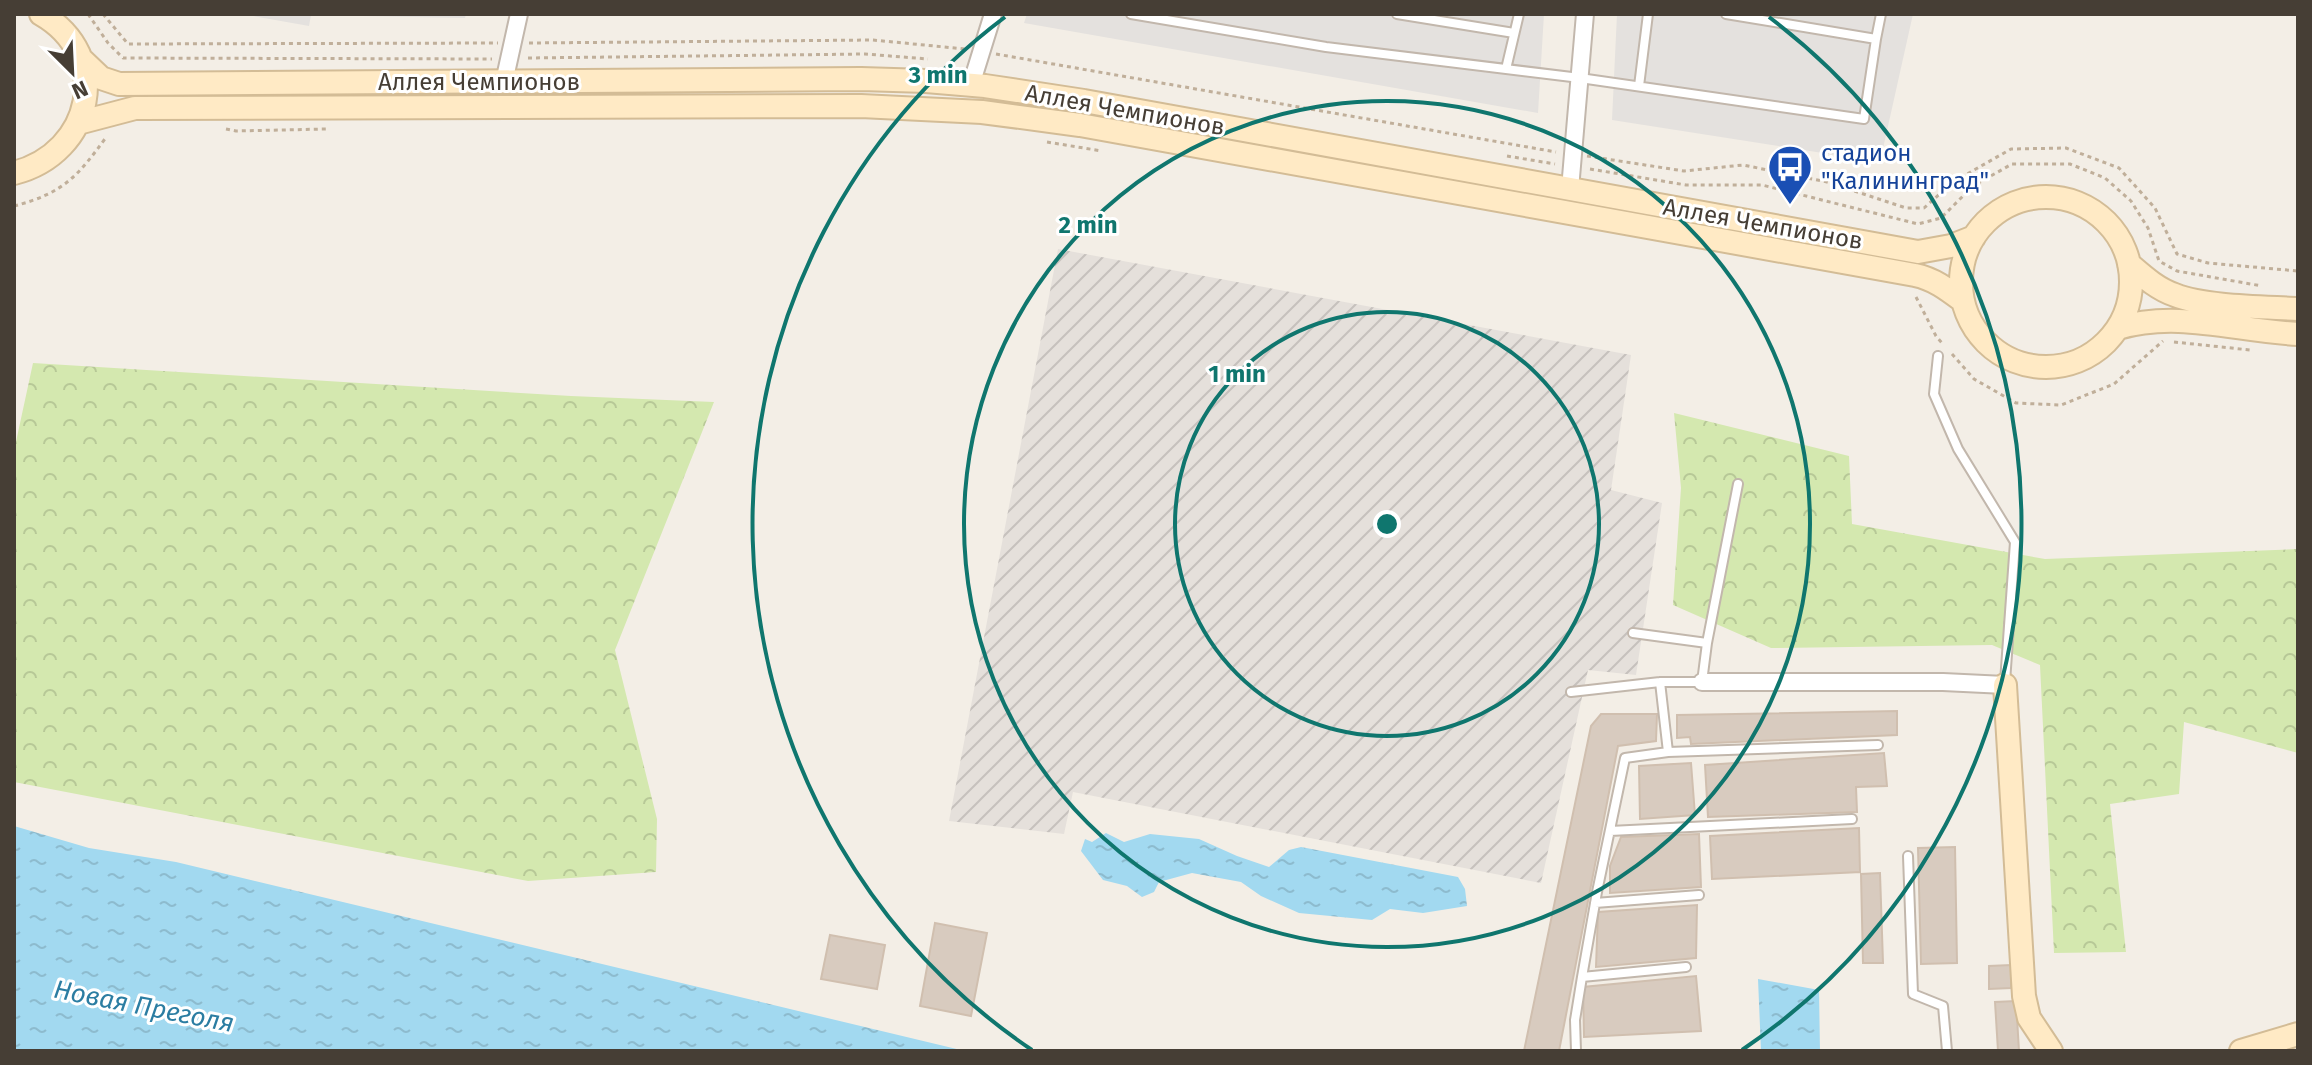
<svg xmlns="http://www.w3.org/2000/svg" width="2312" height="1065" font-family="'Fira Sans',sans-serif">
  <defs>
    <pattern id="industrial-furrows" width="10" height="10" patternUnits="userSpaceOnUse" patternTransform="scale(2)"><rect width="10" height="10" fill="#e5e0db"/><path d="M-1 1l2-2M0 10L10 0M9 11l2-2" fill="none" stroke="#c6c1bd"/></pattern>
    <pattern id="forest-crowns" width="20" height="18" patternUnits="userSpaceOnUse" patternTransform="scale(2)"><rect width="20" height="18" fill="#d4e8af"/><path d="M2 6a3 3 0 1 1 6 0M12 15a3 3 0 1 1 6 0" fill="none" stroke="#b7c897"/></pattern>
    <pattern id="water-ripples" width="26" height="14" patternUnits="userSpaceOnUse" patternTransform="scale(2)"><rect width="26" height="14" fill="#a2d9f0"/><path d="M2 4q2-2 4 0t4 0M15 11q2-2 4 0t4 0" fill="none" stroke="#8dbbce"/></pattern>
  </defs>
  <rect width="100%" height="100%" fill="#f3eee6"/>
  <path fill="url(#industrial-furrows)" d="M1058,249L1631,355L1611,490L1662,503L1636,675L1588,670L1541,883L1073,792L1064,834L949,821Z"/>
  <path fill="url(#forest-crowns)" d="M33,363L571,396L714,402L615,650L657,819L656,872L528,881L14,782V451Z
    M1674,413L1849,456L1852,524L2045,559L2298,549V753L2184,722L2179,794L2110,804L2126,952L2054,953L2040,665L1992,645L1771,648L1673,605L1681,488Z"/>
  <path fill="#e4e1de" d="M242,14H466L465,18L311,15L309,26Z
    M1027,14H1544L1538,113L1024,23Z
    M1617,14H1913L1880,162L1612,120Z"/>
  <path fill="url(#water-ripples)" d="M14,826L89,848L176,862L965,1051H14Z
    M1106,833L1124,842L1150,834L1199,839L1237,856L1269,867L1289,850L1301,847L1458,877L1465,889L1467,906L1423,913L1390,909L1372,920L1299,913L1261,896L1241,882L1192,873L1159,882L1154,892L1142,897L1127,886L1103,880L1081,851L1085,839L1092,842Z
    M1758,979L1819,990L1820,1051H1761Z"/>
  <path fill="#d8cbbf" stroke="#d0bfaf" stroke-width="2" d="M1897,711V735L1691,744L1690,737L1677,738V715Z
    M1601,714H1657L1656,741L1618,746L1559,1051H1524L1591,726Z
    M1884,753L1887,786L1856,787L1857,812L1708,817L1705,765Z
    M1691,763L1695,815L1640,819L1639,766Z
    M1859,828L1860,872L1712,879L1710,836Z
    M1699,834L1701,887L1610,893V866L1621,837Z
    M1955,847L1957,963L1921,964L1918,848Z
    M1880,873L1883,963H1863L1861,874Z
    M1697,905L1696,958L1596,967L1598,912Z
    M935,923L987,933L971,1016L920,1006Z
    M830,935L885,945L877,989L821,979Z
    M2011,965V988L1989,989V966Z
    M1696,976L1701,1031L1584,1037L1583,987Z
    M2016,1001L2019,1051H1998L1995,1002Z"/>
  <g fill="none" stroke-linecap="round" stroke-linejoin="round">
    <g stroke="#c2b7ac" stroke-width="12">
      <path id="lane" d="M1131,14L1326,47L1580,78L1864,119L1876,39L1726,14
        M1397,14L1514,33
        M1876,39L1881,14
        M1506,69L1519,14
        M1639,86L1648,14
        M1938,356L1934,394L1958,449L2015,542L2005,682
        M1633,633L1707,643
        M1571,692L1660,682H1702L1707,643L1738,484
        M1668,752L1878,745
        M1610,831L1852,819
        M1908,856L1913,994L1943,1006L1947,1051
        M1595,903L1699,895
        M1582,977L1686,967
        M1576,1051L1575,1020L1582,977L1597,892L1625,758L1668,752L1660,682"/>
    </g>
    <g stroke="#c2b7ac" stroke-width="20">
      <path id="street" d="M504,82L519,14
        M971,85L993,14
        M1570,189L1585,14
        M1702,682H1943L2005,685"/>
    </g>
    <g stroke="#d3bc96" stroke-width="26">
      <path id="secondary" d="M80,58L101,78L119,84L861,79L926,81L985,86L1084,101L1918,252L1951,246L1974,237
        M78,123L135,108L861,106L982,112L1080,125L1915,275C1934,279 1947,289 1963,301
        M14,173C93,153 114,56 41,14
        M1961 282a85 85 0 1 1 170 0a85 85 0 1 1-170 0Z
        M2129,264C2143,276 2157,289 2175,295C2205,307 2264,307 2298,309
        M2118,328C2178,310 2236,331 2298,334
        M2005,685L2024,996L2029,1018L2051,1051
        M2241,1051L2298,1034"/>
    </g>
    <path stroke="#c0af9a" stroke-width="3" stroke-dasharray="4 4" stroke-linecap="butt" d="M88,14L108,43L123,58L492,59
      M103,14L128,44L498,43
      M529,43L873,40L965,49
      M996,54L1556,152
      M528,58L865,54L928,59
      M226,129L236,131L326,129
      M1047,142L1102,151
      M1507,156L1555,164
      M1587,156L1684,171L1743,165L1827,182L1906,208H1924L1953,182L2011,149L2066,148L2119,168L2155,208L2177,254L2208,263L2298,271
      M1590,169L1686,185H1762L1918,224L1941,218L1973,186L2012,164H2070L2105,178L2131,201L2148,228L2159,261L2177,271L2262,286
      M14,206C64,193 78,176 107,136
      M1916,297L1936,336L1942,343
      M2174,342L2250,350
      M1952,354L1974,379L2016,403L2061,405L2114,384L2163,341"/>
    <use href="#lane" stroke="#fff" stroke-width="8"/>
    <use href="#street" stroke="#fff" stroke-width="16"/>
    <use href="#secondary" stroke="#ffeac5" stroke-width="22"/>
  </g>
  <g fill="none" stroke="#0f766e" stroke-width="4">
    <circle cx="1387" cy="524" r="212"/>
    <circle cx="1387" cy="524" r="423"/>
    <path d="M1032 1050A635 635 0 0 1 1005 17M1769 17A635 635 0 0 1 1742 1050"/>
  </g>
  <defs>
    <g id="bus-pin" transform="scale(2.3)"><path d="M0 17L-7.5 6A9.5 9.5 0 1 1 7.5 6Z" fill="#1a4fb4" stroke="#fff"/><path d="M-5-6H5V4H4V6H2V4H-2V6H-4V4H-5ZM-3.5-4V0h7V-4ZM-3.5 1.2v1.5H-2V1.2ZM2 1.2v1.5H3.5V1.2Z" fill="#fff"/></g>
  </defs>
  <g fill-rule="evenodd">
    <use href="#bus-pin" x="1790" y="167"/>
  </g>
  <g text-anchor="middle" stroke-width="6" stroke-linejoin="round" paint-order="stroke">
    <g font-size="24" fill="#463e35" stroke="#fff">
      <text x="479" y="90">Аллея Чемпионов</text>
      <text transform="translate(1125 110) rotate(10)" y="8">Аллея Чемпионов</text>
      <text transform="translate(1763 224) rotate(10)" y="8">Аллея Чемпионов</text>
    </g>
    <g font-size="24" fill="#164399" stroke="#fff" text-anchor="start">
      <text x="1821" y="161">стадион<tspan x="1821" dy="28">"Калининград"</tspan></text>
    </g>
    <g font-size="26" font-style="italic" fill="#2b7da2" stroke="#fff">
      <text transform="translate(144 1006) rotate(11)" y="9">Новая Преголя</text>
    </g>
  </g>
  <circle cx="1387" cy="524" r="12" fill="#0f766e" stroke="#fff" stroke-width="4"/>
  <g font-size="24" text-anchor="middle" font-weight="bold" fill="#0f766e" stroke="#fff" stroke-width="6" stroke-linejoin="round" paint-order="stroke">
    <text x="938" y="83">3 min</text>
    <text x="1088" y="233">2 min</text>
    <text x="1237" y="382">1 min</text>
  </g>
  <rect width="2312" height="1065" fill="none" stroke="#463e35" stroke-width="32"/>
  <g transform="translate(72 72) rotate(156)" stroke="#ffffff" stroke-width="6" paint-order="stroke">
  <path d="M0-6L14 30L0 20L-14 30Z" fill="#463e35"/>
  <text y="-12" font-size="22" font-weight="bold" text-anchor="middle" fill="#463e35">N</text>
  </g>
</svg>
